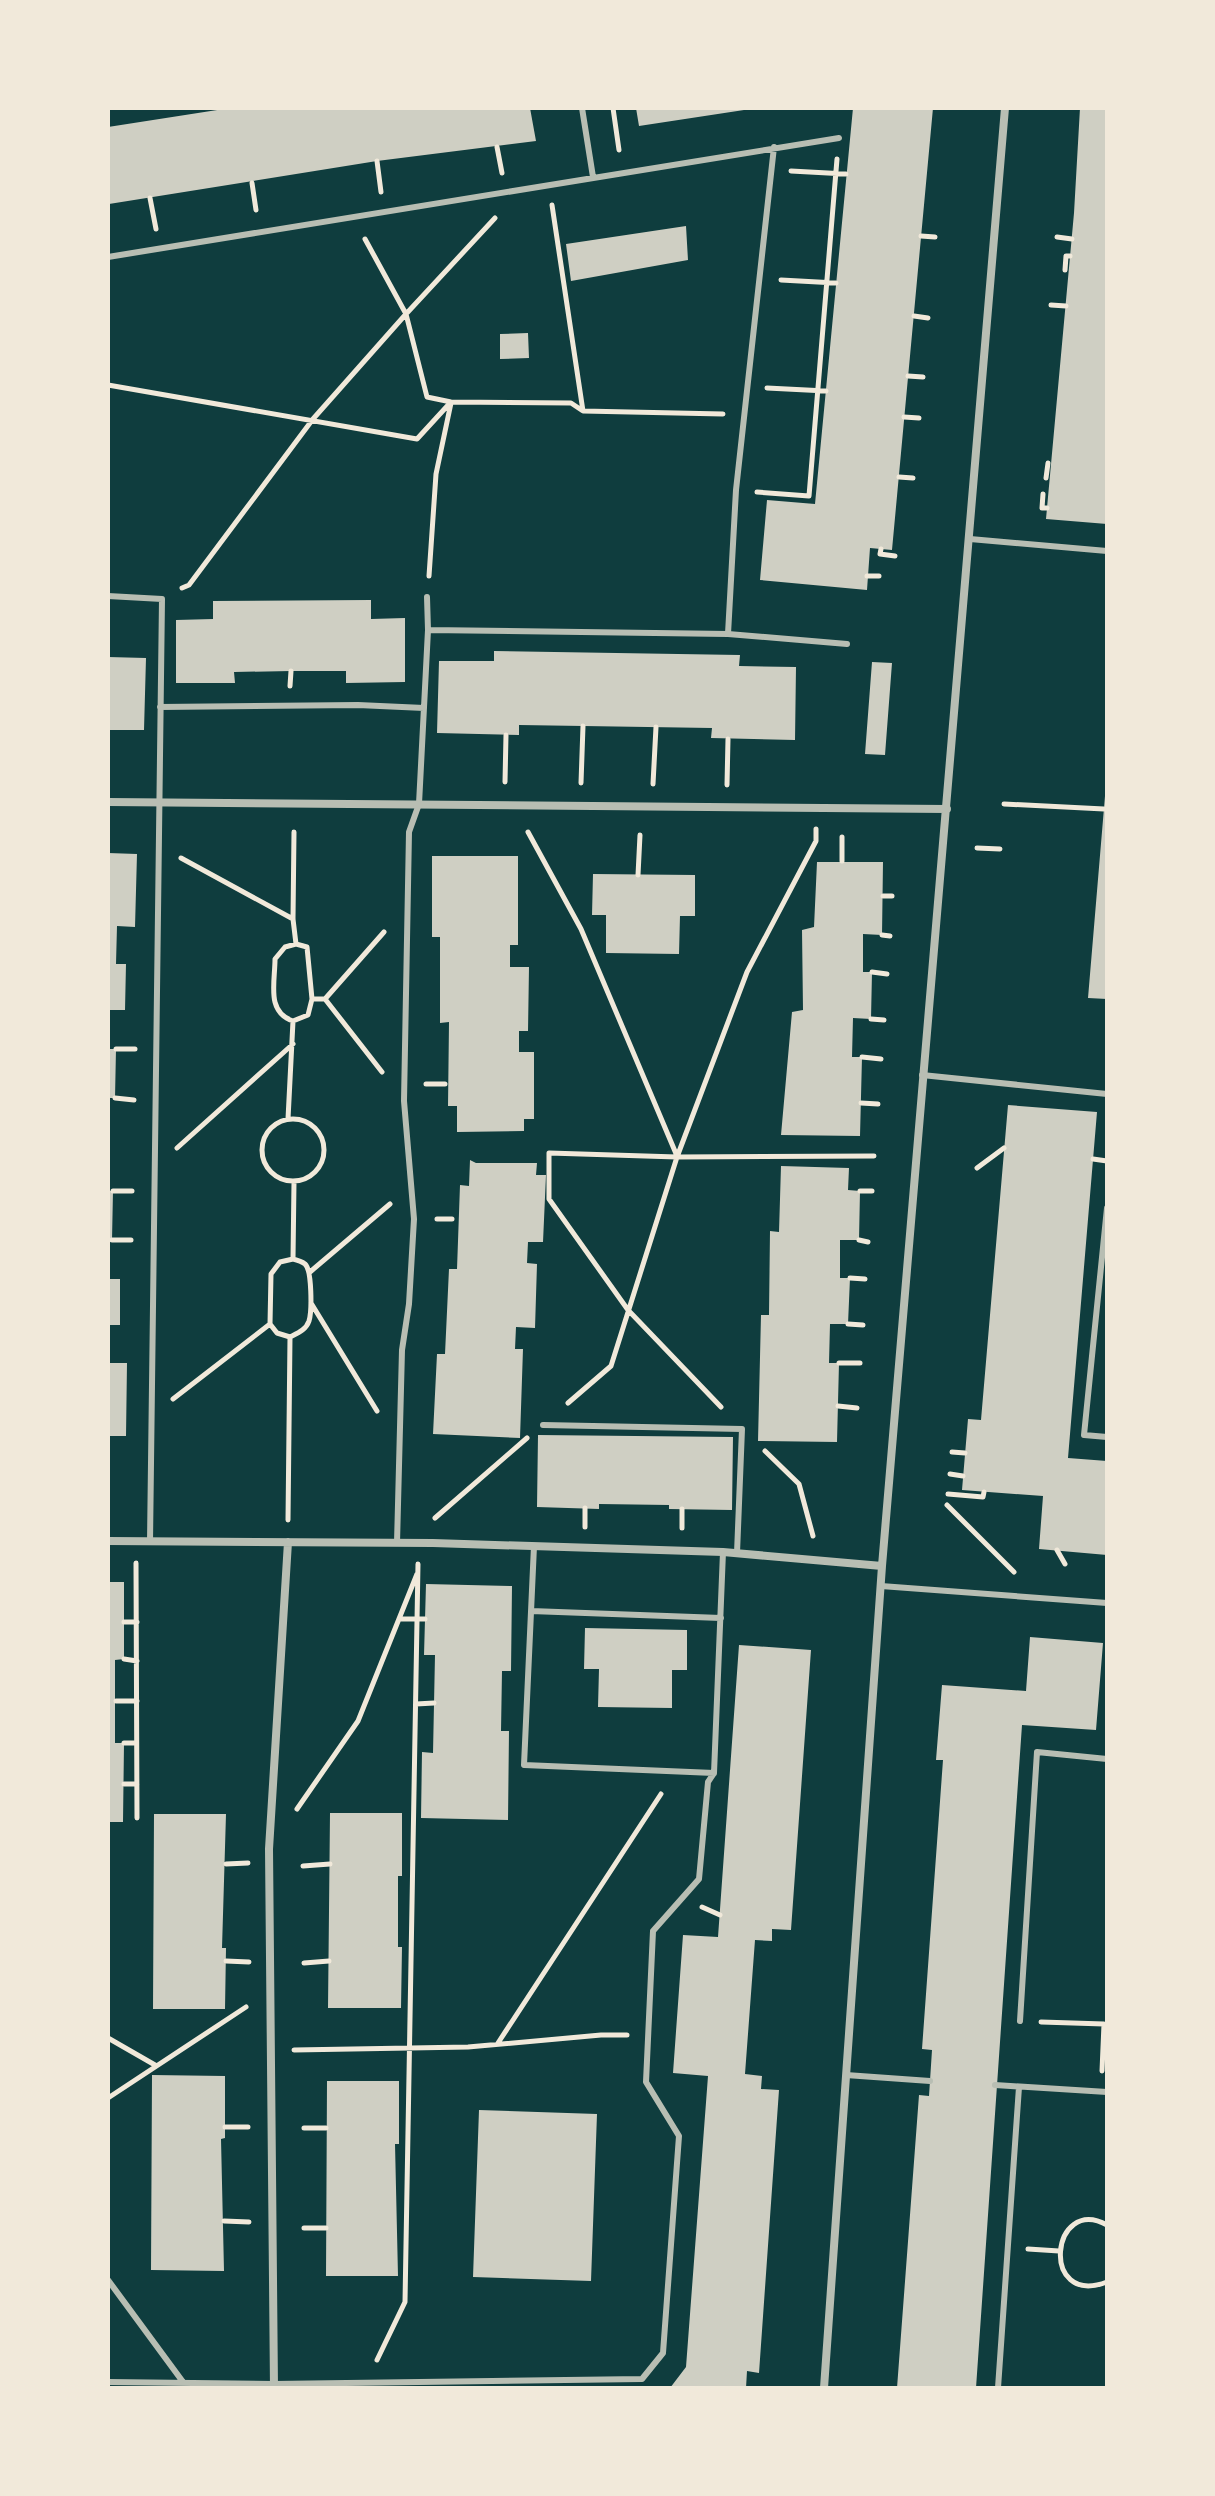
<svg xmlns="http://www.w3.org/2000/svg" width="1215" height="2496" font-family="Arial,sans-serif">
  <rect width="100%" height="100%" fill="#0f3d3e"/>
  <path fill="#cfcfc3" d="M230,108H530L536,141L377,161L109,204L108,127Z
    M636,108H744V110L639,126Z
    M853,108H933L892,550L870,548L867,590L760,580L767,500L815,504Z
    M1080,108H1107V524L1046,519L1074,213Z
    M686,226L688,260L571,281L566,244Z
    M528,333L529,358L500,359V334Z
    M371,600V619L405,618V682L346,683V671H291L234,672L235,683H176V620L213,619V601Z
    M494,651L740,655L739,666L796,667L795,740L711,738L712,728L519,725V735L437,733L439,661H494Z
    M108,657L146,658L144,730H108Z
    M872,662L892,663L885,755L865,754Z
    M1105,796L1107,797V999L1088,998Z
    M108,853L137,854L135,927L117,926L116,964H126L125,1010H108Z
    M432,856H518V945H510V967H529L528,1031H519V1052H534V1119H524V1131L457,1132V1106H448L449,1022L440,1023V937H432Z
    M817,862H883L882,935L863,934V972H872L871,1019L853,1018L852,1057H862L860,1136L781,1135L792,1012L803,1010L802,930L814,927Z
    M593,874L695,875V916H680L679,954L606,953V915H592Z
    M108,1049H116L115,1098H108Z
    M1008,1105L1097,1112L1068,1458L1107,1461V1555L1039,1549L1043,1496L962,1490L968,1419L981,1420Z
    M470,1160L476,1163H537L536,1175H546L543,1242H528L527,1263L537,1264L535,1328L516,1327L515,1349H523L520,1438L433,1434L437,1354H445L449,1269H457L460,1185L469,1186Z
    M781,1166L849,1168L848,1190L860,1191L859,1240H840V1278H850L848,1324H830L829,1363H839L837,1442L758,1441L761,1315H769L770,1231L779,1232Z
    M108,1191H113L112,1240H108Z
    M108,1279H120V1325H108Z
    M108,1363H127L126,1436H108Z
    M538,1435L733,1437L732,1510L669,1509V1505L599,1504V1509L537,1507Z
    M108,1582H124V1659L115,1660V1743H124L123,1822H108Z
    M426,1584L512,1586L511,1671H502L501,1731H509L508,1820L421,1818L422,1752L433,1753L435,1655H424Z
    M585,1628L687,1630V1670H672V1708L598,1707L599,1669H584Z
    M1030,1637L1103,1643L1096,1730L1022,1725L976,2388H897L919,2095L929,2096L932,2050L922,2049L943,1760H936L942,1685L1026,1691Z
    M739,1645L811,1650L791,1930L772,1929V1941L755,1940L745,2074L762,2076L761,2089L779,2090L759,2373L747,2371L746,2388H670L686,2367L708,2076L673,2073L683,1935L718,1937Z
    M330,1813H402V1876H398V1947H402L401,2008H328Z
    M154,1814H226L222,1948H226L225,2009H153Z
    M152,2075L225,2076V2138L221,2139L224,2271L151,2270Z
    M327,2081H399V2144H395L398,2276H326Z
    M479,2110L597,2114L591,2281L473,2277Z"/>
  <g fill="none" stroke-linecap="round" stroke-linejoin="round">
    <path stroke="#f1e9da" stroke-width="5" d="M613,108L619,150
      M497,147L502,173
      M377,161L381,192
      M791,171L846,174
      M252,183L256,210
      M150,198L156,229
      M552,205L583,411
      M921,236L935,237
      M1057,237L1072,239
      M365,239L406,314L427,397L451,402L571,403L583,411L723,414
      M1065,270L1066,256H1070
      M781,280L836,283
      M1051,305L1066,306
      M914,316L928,318
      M908,376L923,377
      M108,385L417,439L450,403
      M767,388L826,391
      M904,417L919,418
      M899,477L913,478
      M1046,478L1048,463
      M757,492L809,496L837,159
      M1043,494L1042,508H1047
      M881,549L880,554L895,556
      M429,576L436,474L451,403
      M867,576H879
      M182,588L189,585L313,419L406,314L495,218
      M290,686L291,671
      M505,782L506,735
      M581,783L583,726
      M653,784L656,727
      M727,785L728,739
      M1004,804L1104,809
      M294,832L293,919L296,944
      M528,832L581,929L677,1156
      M842,837V861
      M977,848L1000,849
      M181,858L293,919
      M638,875L640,835
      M883,896H892
      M882,935L890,936
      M296,944L307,947L312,999L308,1015L293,1021C266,1012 275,983 275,959L285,947Z
      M872,972L887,974
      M312,999H325L384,932
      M325,999L382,1072
      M871,1019L884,1020
      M116,1049H135
      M862,1057L881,1059
      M426,1084H445
      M115,1098L134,1100
      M861,1103L878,1104
      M288,1119L293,1021
      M262 1150a31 31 0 1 1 62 0a31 31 0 1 1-62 0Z
      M177,1148L293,1044
      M1093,1159L1107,1161
      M977,1168L1004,1148
      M113,1191H132
      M860,1191H872
      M437,1219H452
      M112,1240H131
      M859,1240L868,1242
      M293,1259C297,1260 301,1261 305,1264C312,1270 312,1311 309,1321C306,1330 298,1333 290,1337L277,1333L270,1324L271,1274L280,1262Z
      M293,1259L294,1182
      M310,1272L390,1204
      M850,1278L865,1279
      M311,1303L377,1411
      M848,1324L863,1325
      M839,1363H860
      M173,1399L270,1324
      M568,1403L611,1366L677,1157L747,972L816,841V829
      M838,1406L857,1408
      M721,1407L628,1310L549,1199V1153L677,1157L874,1156
      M765,1451L799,1484L813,1536
      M952,1452L965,1453
      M950,1474L963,1476
      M948,1494L983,1497L984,1492
      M947,1505L1014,1572
      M585,1508V1527
      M435,1518L527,1438
      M288,1520L290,1337
      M682,1528V1509
      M1057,1550L1065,1564
      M136,1563L137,1818
      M400,1619H425
      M124,1622H137
      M124,1659L137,1661
      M116,1701H137
      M416,1704L434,1703
      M124,1743H136
      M124,1784H137
      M297,1809L358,1721L417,1574
      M226,1864L248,1863
      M303,1866L330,1864
      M702,1907L720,1915
      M226,1961L249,1962
      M304,1963L329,1961
      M1041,2022L1104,2024L1102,2071
      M108,2038L155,2065
      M498,2043L661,1794
      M294,2050L468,2047L601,2035H627
      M108,2098L246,2007
      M225,2127H248
      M304,2128H326
      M224,2221L249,2222
      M1107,2225C1051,2194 1039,2308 1107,2282
      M304,2228H326
      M1028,2249L1059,2251
      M377,2360L405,2302L418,1564"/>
    <path stroke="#b8beb3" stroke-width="6" d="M582,108L593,177
      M108,257L839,138
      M970,539L1107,551
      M108,596L162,599L150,1542
      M427,597L428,630
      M728,634L847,644
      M160,707L358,705L424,708
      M922,1075L1107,1094
      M1107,1208L1084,1435L1107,1437
      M543,1425L742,1429L737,1553
      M397,1543L402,1350L409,1304L414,1219L404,1101L409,832L419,804L428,630L728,634L736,490L774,147
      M534,1546L524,1765L714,1773
      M881,1586L1107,1603
      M531,1611L721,1618
      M1020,2021L1037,1752L1107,1759
      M846,2075L930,2081
      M995,2085L1107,2092
      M108,2280L183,2382
      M108,2382L274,2384L642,2379L663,2353L679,2136L646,2082L653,1931L699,1879L708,1782L714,1773L723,1552
      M998,2388L1019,2087"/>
    <path stroke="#b8beb3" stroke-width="8" d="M108,802L947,809
      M108,1541L433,1543L723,1552L882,1566
      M274,2388L269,1849L288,1542
      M824,2388L882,1566L1005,108"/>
  </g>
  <rect width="1215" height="2496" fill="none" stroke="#f1e9da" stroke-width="220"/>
</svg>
